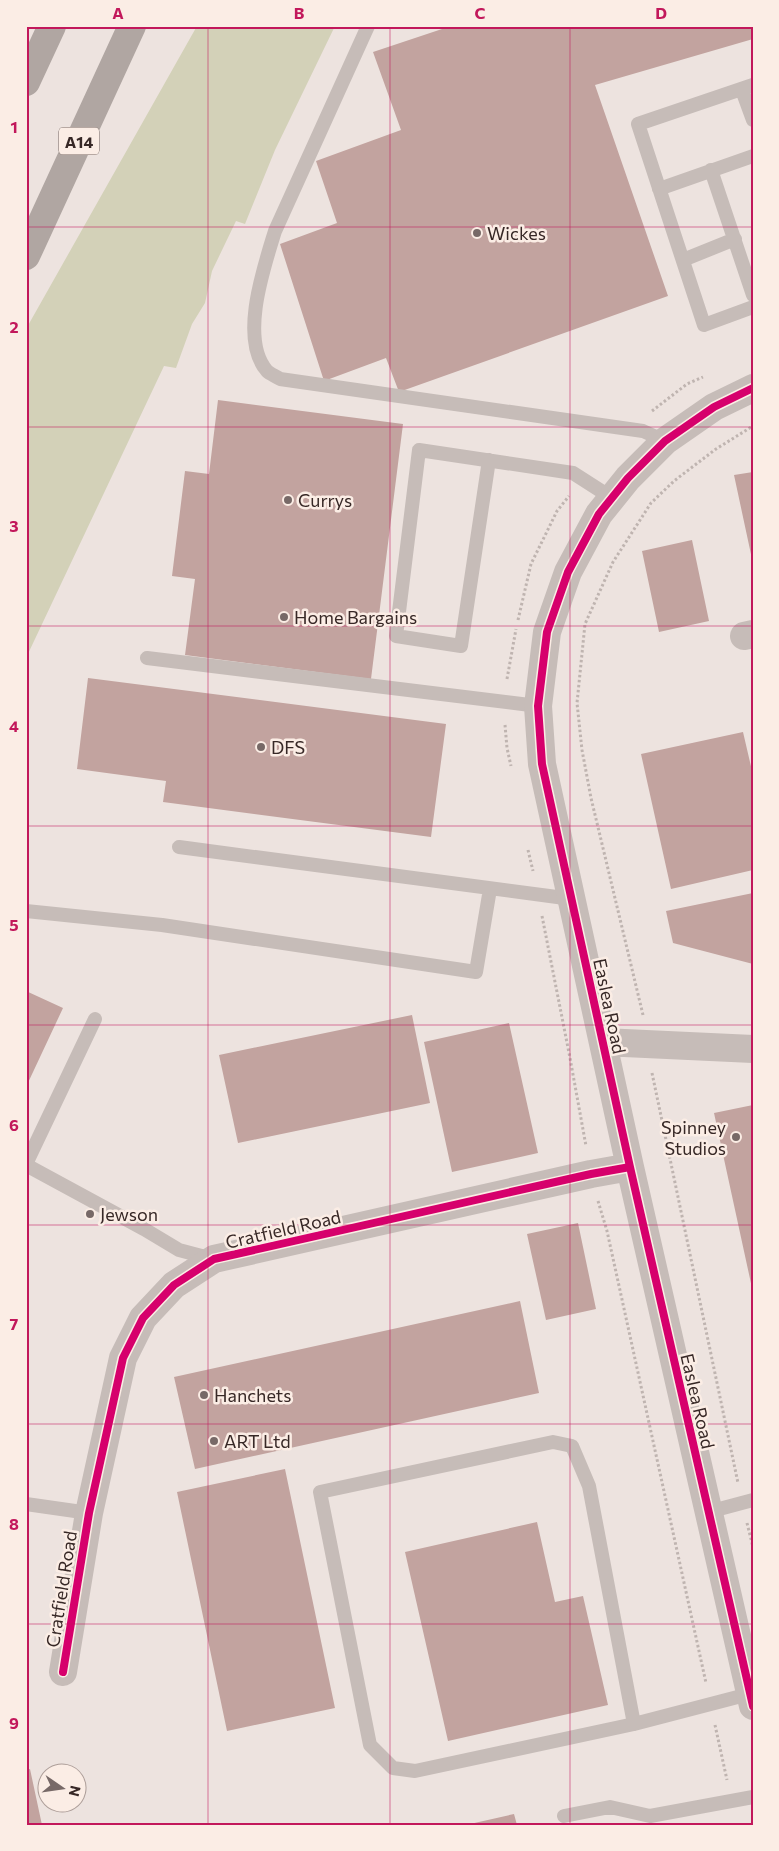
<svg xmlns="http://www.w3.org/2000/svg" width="779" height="1851" viewBox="0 0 779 1851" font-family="Commissioner,sans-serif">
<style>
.green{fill:#d3d1b8}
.building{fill:#c2a39f}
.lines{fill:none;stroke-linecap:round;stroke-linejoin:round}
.path{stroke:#bfb4b0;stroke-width:3;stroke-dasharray:2.5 2.5;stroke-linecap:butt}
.service{stroke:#c6bcb8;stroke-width:14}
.minor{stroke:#c6bcb8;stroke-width:28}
.trunk{stroke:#b0a6a2;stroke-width:28}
.cycleway-casing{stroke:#fbede5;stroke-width:11}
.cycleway{stroke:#d6006c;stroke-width:8}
.grid{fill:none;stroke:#c2185b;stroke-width:1;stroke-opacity:0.55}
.poi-dot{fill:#776967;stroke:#fbede5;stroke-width:2}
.labels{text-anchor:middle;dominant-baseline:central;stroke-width:5;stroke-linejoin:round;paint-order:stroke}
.shield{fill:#fbede5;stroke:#72635f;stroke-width:1}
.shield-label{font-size:16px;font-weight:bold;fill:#372826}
.poi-label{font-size:18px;fill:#372826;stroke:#fbede5;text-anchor:start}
.street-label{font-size:18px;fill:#372826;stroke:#fbede5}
.neatline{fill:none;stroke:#c2185b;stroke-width:2}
.grid-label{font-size:16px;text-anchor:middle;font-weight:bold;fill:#c2185b}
</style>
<rect width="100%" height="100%" fill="#ede3df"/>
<path class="green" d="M197,26H335L275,150L245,224L236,221L212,271L205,303L192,324L176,368L164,366L26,658V329Z"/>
<path class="building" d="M451,26H753V39L595,85L668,296L399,392L386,358L324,381L280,244L337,223L316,161L401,130L373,52Z
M218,400L403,424L371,679L185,655L195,579L172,576L185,471L209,474Z
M753,472V559H752L734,475Z
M692,540L709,621L659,632L642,551Z
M88,678L446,724L431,837L163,802L166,781L77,769Z
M743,732L753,775V870L671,889L641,754Z
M753,893V964L673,943L666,911Z
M26,991L63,1008L26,1087Z
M412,1015L430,1103L238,1143L219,1055Z
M509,1023L538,1153L452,1172L424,1042Z
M753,1105V1288H752L714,1113Z
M578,1223L596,1309L546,1320L527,1234Z
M520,1301L539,1393L195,1469L174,1377Z
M285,1469L335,1708L227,1731L177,1492Z
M537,1522L555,1602L583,1596L608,1705L448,1741L405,1552Z
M30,1769L42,1825H26V1770Z
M514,1814L517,1825H470V1824Z"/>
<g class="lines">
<path class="path" d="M652,411L687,384L703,377
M518,620L531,564L557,511L569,496
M507,679L516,629
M505,725L507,748L511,766
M528,850L533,871
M542,916L570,1058L586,1146
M643,1015L591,798L582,750L577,703L585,624L613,562L651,503L674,481L716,449L753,426
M652,1073L738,1483
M598,1201L607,1231L706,1683
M747,1523L753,1547
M715,1725L727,1780"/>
<path class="service" d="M368,26L275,231C264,267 239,339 267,371C270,374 276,376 280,379L643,431L665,441
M753,85L638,124L704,325L753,307
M742,90L753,120
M711,170L753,295
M659,189L753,156
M683,260L735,239
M489,460L461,646L396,636L419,450L573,473L612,498
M147,658L538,706
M179,847L572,899
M26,911L162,925L476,972L490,889
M26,1164L95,1019
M26,1165L144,1229L179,1250L213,1259
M26,1504L89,1513
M708,1512L753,1500
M634,1724L589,1486L572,1446L553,1442L320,1492L370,1745L393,1768L415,1771L634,1724L753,1693
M564,1816L610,1807L650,1816L753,1797"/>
<path class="minor" d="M753,388L714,407L665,441L628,478L599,514L568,572L547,632L538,706L542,764L630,1167L753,1706
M744,636L753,634
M603,1042L753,1049
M63,1672L89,1513L123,1358L143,1318L174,1285L214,1259L591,1174L630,1167"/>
<path class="trunk" d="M26,82L52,26
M26,256L132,26"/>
<defs>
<path id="cycleway" d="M753,388L714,407L665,441L628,478L599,514L568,572L547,632L538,706L542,764L630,1167L753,1706
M63,1672L89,1513L123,1358L143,1318L174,1285L214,1259L591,1174L630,1167"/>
</defs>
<use href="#cycleway" class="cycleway-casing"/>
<use href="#cycleway" class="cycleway"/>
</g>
<path class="grid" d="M208,26V1825M390,26V1825M570,26V1825M26,227H753M26,427H753M26,626H753M26,826H753M26,1025H753M26,1225H753M26,1424H753M26,1624H753"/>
<g class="poi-dot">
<circle cx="477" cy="233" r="5"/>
<circle cx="288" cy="500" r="5"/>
<circle cx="284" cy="617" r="5"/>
<circle cx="261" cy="747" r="5"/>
<circle cx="736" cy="1137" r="5"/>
<circle cx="90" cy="1214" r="5"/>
<circle cx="204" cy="1395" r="5"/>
<circle cx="214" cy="1441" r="5"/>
</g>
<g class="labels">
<rect class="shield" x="59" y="127.5" width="40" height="27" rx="4"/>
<g class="shield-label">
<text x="79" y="141">A14</text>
</g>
<g class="poi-label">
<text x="487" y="233">Wickes</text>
<text x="298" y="500">Currys</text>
<text x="294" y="617">Home Bargains</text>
<text x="271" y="747">DFS</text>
<text x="726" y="1127" text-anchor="end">Spinney<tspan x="726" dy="21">Studios</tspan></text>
<text x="100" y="1214">Jewson</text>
<text x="214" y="1395">Hanchets</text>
<text x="224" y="1441">ART Ltd</text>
</g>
<g class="street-label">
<text transform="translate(610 1006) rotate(78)">Easlea Road</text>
<text transform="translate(283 1229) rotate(-13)">Cratfield Road</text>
<text transform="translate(698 1401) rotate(77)">Easlea Road</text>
<text transform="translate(61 1589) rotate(-81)">Cratfield Road</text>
</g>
</g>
<rect width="779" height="1851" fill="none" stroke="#fbede5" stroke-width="55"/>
<g transform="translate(62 1788) rotate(103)"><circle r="24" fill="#fbede5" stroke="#ad9e99"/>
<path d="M0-4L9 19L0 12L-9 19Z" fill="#776967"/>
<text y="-8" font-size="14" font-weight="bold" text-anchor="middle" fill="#372826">N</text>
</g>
<rect x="28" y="28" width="724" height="1796" class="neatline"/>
<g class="grid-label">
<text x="118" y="19">A</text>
<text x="299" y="19">B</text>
<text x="480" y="19">C</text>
<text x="661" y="19">D</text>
<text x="14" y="133">1</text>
<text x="14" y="333">2</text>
<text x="14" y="532">3</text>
<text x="14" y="732">4</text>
<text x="14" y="931">5</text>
<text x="14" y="1131">6</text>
<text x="14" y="1330">7</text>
<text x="14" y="1530">8</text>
<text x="14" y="1729">9</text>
</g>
</svg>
